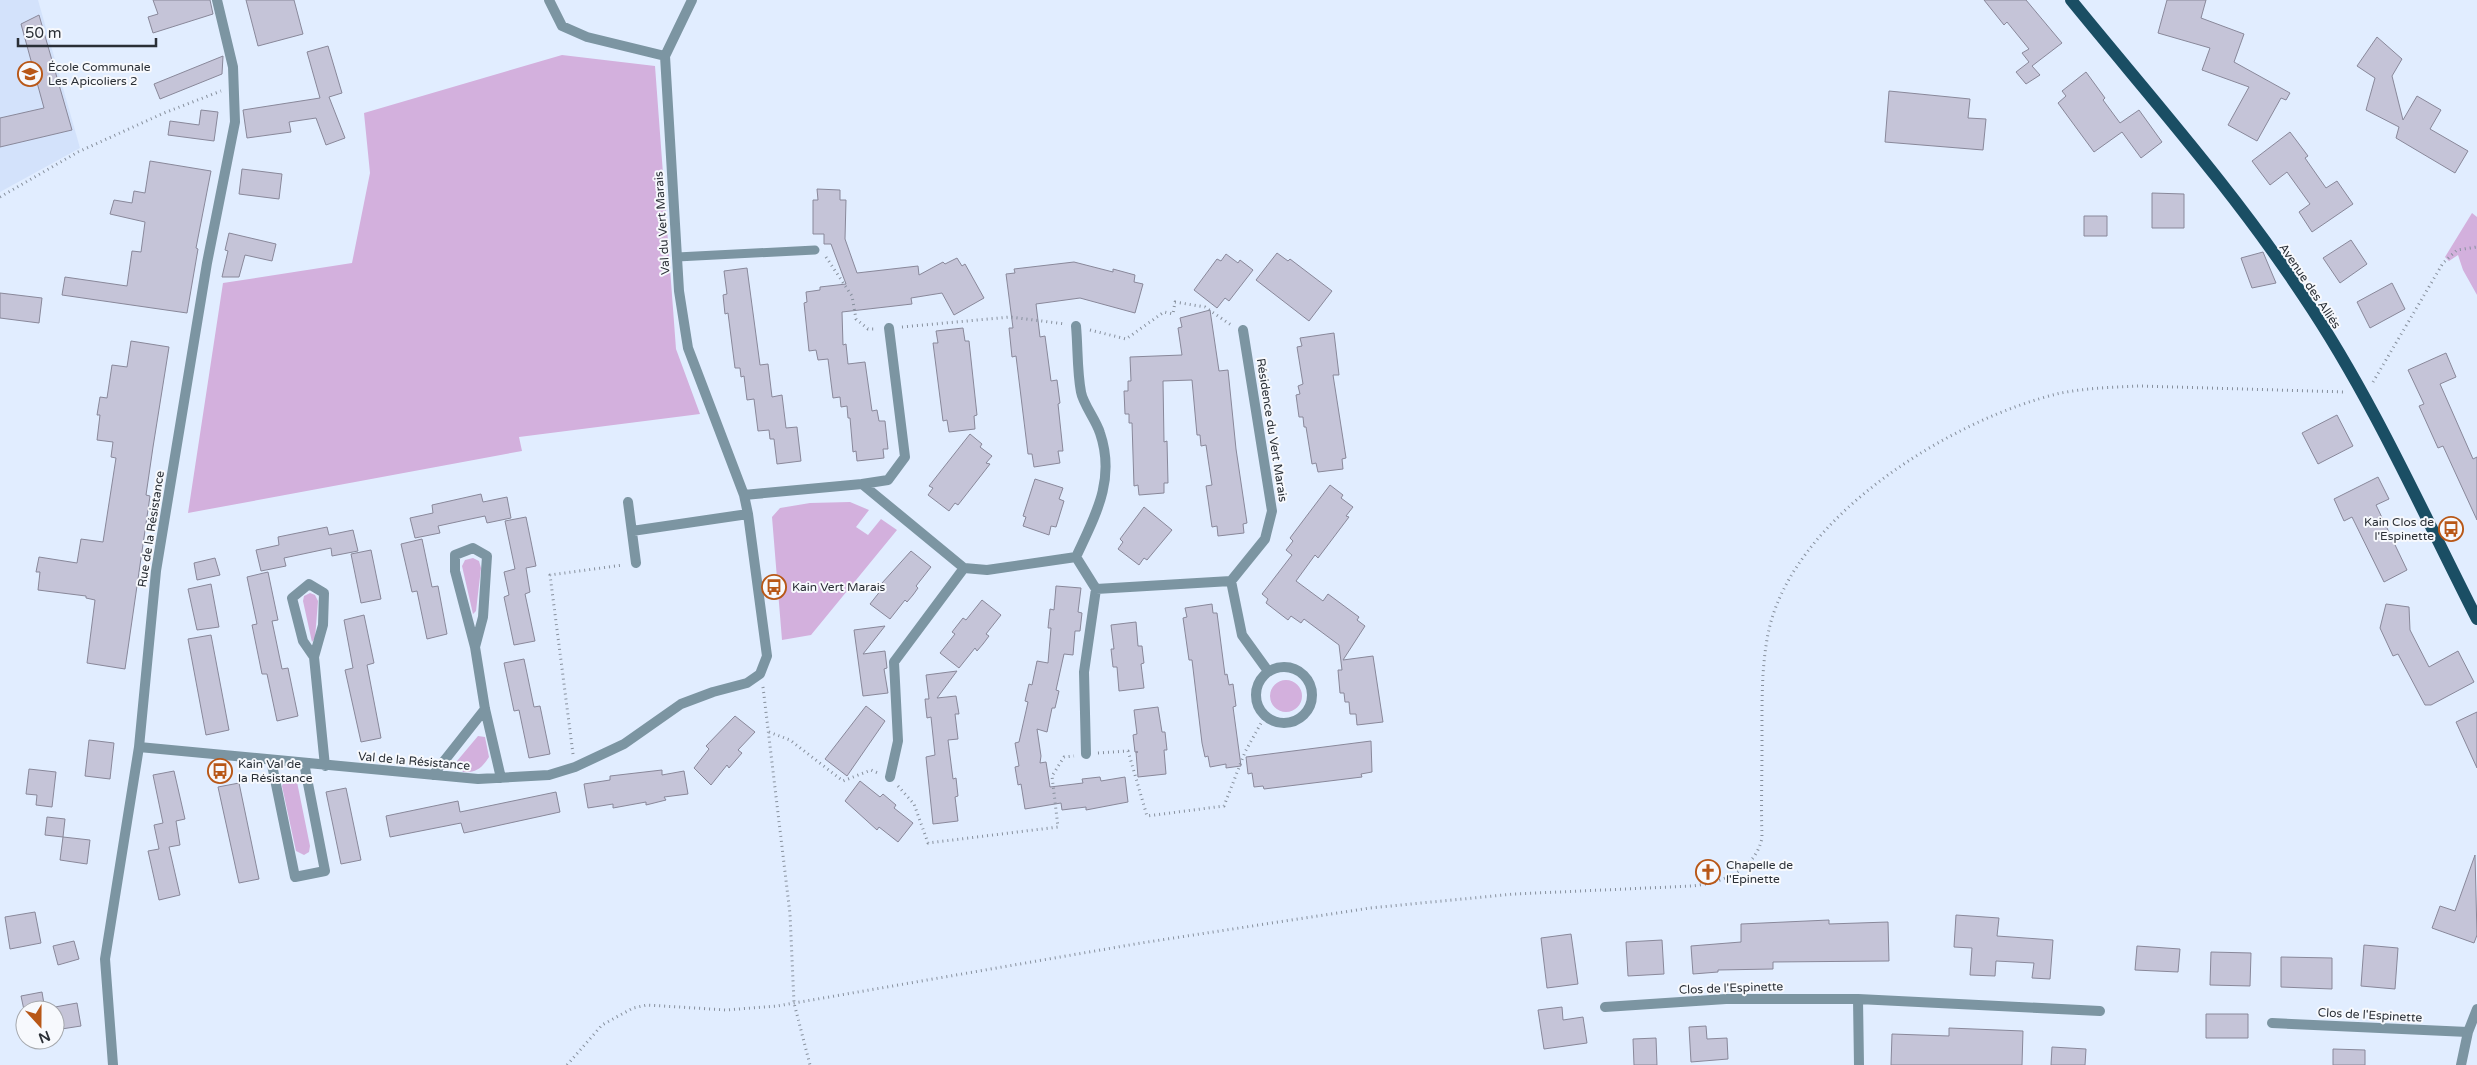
<svg xmlns="http://www.w3.org/2000/svg" width="2477" height="1065" viewBox="0 0 2477 1065" font-family="'Varela Round',sans-serif">
<style>
.built{fill:#d3e2fb}
.green{fill:#d3b0dd}
.building{fill:#c5c4d8;stroke:#89889a}
.lines{fill:none;stroke-linecap:round;stroke-linejoin:round}
.path{stroke:#87909d;stroke-width:3;stroke-dasharray:1 4;stroke-linecap:butt}
.service{stroke:#7c95a2;stroke-width:9}
.minor{stroke:#7c95a2;stroke-width:10}
.primary{stroke:#1a4e64;stroke-width:12}
.labels{text-anchor:middle;dominant-baseline:central;stroke-width:4;stroke-linejoin:round;paint-order:stroke}
.poi-label{font-size:12px;fill:#2a2f36;stroke:#f7f9fd;text-anchor:start}
.street-label{font-size:12px;fill:#2a2f36;stroke:#f7f9fd}
</style>
<rect width="100%" height="100%" fill="#e1edff"/>
<path class="built" d="M0,0H38L80,148L0,192Z"/>
<path class="green" d="M562,55L655,66L676,349L700,414L519,437L522,451L188,513L223,283L352,263L370,173L364,113Z
M2472,213L2477,217V295L2463,270L2458,255L2449,261L2445,257Z
M850,502L869,510L856,527L868,535L881,519L897,530L811,635L782,640L772,517L780,508L810,503Z
M473,558L479,561L481,568L476,611L473,614L462,566L465,560Z
M310,593L315,595L318,601L315,638L312,642L303,601L304,596Z
M1270 696a16 16 0 1 1 32 0a16 16 0 1 1-32 0Z
M478,736L485,737L489,757C482,768 476,773 463,772L457,761Z
M289,778L297,782L310,846L309,852L304,855L296,851L282,786L284,781Z"/>
<path class="building" d="M153,0H210L213,14L153,33L148,17L158,14Z
M246,0H294L303,34L258,46Z
M1984,0H2026L2062,43L2032,66L2040,75L2026,84L2016,72L2029,62L2022,53L2029,49L2007,22L2004,25Z
M2167,0H2206L2201,18L2244,34L2234,62L2290,93L2286,100L2281,98L2257,141L2228,125L2249,87L2202,70L2210,48L2158,33Z
M39,15L72,130L0,147V118L44,108L21,24Z
M2377,37L2402,59L2392,76L2403,120L2417,96L2441,110L2430,129L2468,151L2455,173L2396,138L2399,127L2366,110L2375,78L2357,66Z
M328,46L342,93L329,97L345,138L326,145L316,118L289,122L291,132L247,138L243,110L320,98L307,52Z
M223,56L222,74L160,99L154,84Z
M2086,72L2105,98L2103,100L2120,123L2139,110L2162,142L2141,158L2122,132L2094,152L2058,103L2066,96L2062,91Z
M1889,91L1970,99L1968,118L1986,119L1983,150L1885,142Z
M201,110L218,112L214,141L168,135L170,121L199,125Z
M2290,132L2308,156L2305,158L2326,188L2337,181L2353,204L2312,232L2299,212L2310,204L2287,172L2270,185L2252,161Z
M150,161L211,171L196,248L198,249L187,313L62,295L65,277L127,286L132,251L141,252L145,222L110,214L114,200L132,203L134,191L145,193Z
M242,169L282,174L279,199L239,194Z
M817,189L840,190V200H846L845,239L857,273L918,266L919,275L943,262L945,264L957,258L962,266L965,264L984,298L954,315L942,293L911,298L912,304L842,312L843,345L846,344L848,364L865,362L872,411L877,410L879,421H885L888,449H883L884,458L857,461L856,451L853,452L850,418H848L847,406L841,407L840,397L833,398L828,359L818,360L816,350L809,351L804,303L807,302L806,292L820,290V287L846,284L831,244H824V234H813V200H818Z
M2152,193L2184,194V228H2152Z
M2084,216H2107V236H2084Z
M229,233L276,244L272,261L245,255L239,277H222L228,251L225,250Z
M2351,240L2367,264L2340,283L2323,258Z
M2263,252L2276,283L2252,288L2241,258Z
M1277,253L1288,261L1290,259L1332,291L1309,321L1256,280Z
M1226,254L1238,263L1240,260L1253,270L1229,301L1225,298L1217,308L1194,290L1217,259L1221,261Z
M1074,262L1113,272V269L1135,275L1134,282L1143,284L1135,313L1080,298L1036,304L1040,337L1045,336L1051,381L1057,380L1060,403L1058,404L1063,451H1058L1060,463L1034,467L1032,454H1028L1016,356L1012,357L1009,328H1013L1006,274L1015,273L1014,269Z
M747,268L760,365L768,364L772,397L782,395L786,428L797,427L801,461L777,464L774,439H770L769,430L758,431L754,399L747,400L744,376L741,377L740,368H735L728,313L725,314L723,295L727,294L724,271Z
M2392,283L2405,309L2370,328L2357,302Z
M0,293L42,298L39,323L0,318Z
M1210,310L1219,371L1228,370L1236,449L1247,523L1243,524L1244,533L1218,536L1217,526L1212,527L1206,486L1212,485L1208,459L1206,445L1201,446L1200,435H1197L1192,380L1163,381L1164,442L1167,441L1168,483H1164V493L1139,495L1138,485L1134,486L1132,423H1129V414H1125L1124,391H1128V381H1131L1130,357L1182,355L1178,328L1182,327L1180,318Z
M963,328L965,341H969L977,415L974,416L975,429L949,432L947,420L943,421L933,343H938L936,331Z
M1334,333L1339,375H1333L1346,458L1342,459L1343,469L1318,472L1316,463L1312,464L1306,427H1304L1303,417H1299L1296,395L1300,394L1298,386L1303,384L1297,347L1302,346L1300,338Z
M131,341L169,347L153,447L146,495L150,496L125,669L87,663L95,600L86,598V596L38,590L40,572H36L39,557L77,563L81,539L103,542L116,458L111,457L113,442L97,440L100,415H97L100,397L107,398L112,365L127,367Z
M2446,353L2456,377L2440,384L2473,459L2477,457V520L2443,446L2438,448L2419,406L2424,404L2408,370Z
M2337,415L2353,446L2318,464L2302,433Z
M970,434L982,444L980,447L992,456L986,463L990,464L958,505L955,503L949,511L928,495L933,488L929,486Z
M2378,477L2389,499L2376,505L2407,570L2384,582L2352,517L2344,521L2334,499Z
M1035,479L1063,488L1059,499L1064,501L1056,527L1051,526L1049,535L1023,526L1026,517L1023,516Z
M1330,485L1343,495L1341,498L1353,507L1346,516L1349,517L1318,558L1315,555L1296,581L1323,601L1328,594L1359,617L1357,620L1365,626L1343,660L1373,656L1383,722L1357,725L1356,714H1350L1349,702H1345L1344,693H1340L1338,670H1342L1339,645L1304,619L1301,623L1291,616L1288,620L1266,603L1268,599L1262,594L1292,555L1286,550L1293,541L1290,538Z
M481,494L483,502L507,497L511,518L487,523L485,516L461,521L438,526L440,533L415,538L410,518L433,513L432,505Z
M1144,507L1172,530L1147,560L1144,558L1139,565L1118,549L1123,542L1120,539Z
M526,517L536,566L526,568L530,592L525,594L535,641L514,645L504,597L509,595L504,572L515,569L505,521Z
M327,527L329,535L353,530L358,551L332,556L331,548L284,558L286,566L261,571L256,550L279,545L278,537Z
M422,539L432,587L438,586L447,634L427,639L417,591L412,592L401,544Z
M371,550L381,599L361,603L351,554Z
M911,551L931,567L916,586L918,588L913,595L907,602L905,600L890,619L870,604L885,585L882,583Z
M215,558L220,575L197,580L194,563Z
M268,572L278,620L272,621L282,669L288,668L298,716L277,721L267,674H262L252,625L257,624L247,577Z
M211,584L219,627L197,630L188,589Z
M1056,586L1081,588L1078,612L1082,613L1080,631H1075L1073,655L1064,654L1056,690L1059,691L1055,708H1052L1047,732L1037,729L1041,756L1040,763L1046,762L1050,787L1083,783L1082,779L1100,777L1101,781L1125,777L1128,802L1086,810V807L1062,810L1061,803L1025,809L1021,784L1018,785L1015,767L1019,766L1015,743L1019,742L1028,702L1025,701L1029,684L1032,685L1037,661L1048,663L1051,628H1048L1050,609L1054,610Z
M982,600L1001,615L986,634L989,636L983,644L977,651L975,648L959,668L940,653L955,634L952,632L963,618L966,620Z
M1212,604L1213,613H1217L1225,675L1227,674L1229,685L1233,684L1236,706L1233,707L1241,766L1226,768V764L1210,767L1208,756L1205,757L1202,743L1192,660H1189L1183,618L1187,617L1185,608Z
M2386,604L2409,607L2410,630L2429,667L2458,651L2474,682L2431,705H2425L2398,654L2393,656L2380,628Z
M364,615L374,663L367,665L381,738L361,742L345,670L353,668L344,620Z
M1136,622L1138,646H1142L1143,655L1144,663L1141,664L1144,688L1119,691L1117,667H1113L1111,649H1114L1111,625Z
M885,626L863,654L885,651L887,668L884,669L888,693L863,696L854,630Z
M211,635L229,730L206,735L188,639Z
M524,659L534,707L540,706L550,754L529,758L519,710L514,711L504,663Z
M957,671L937,698L956,696L959,714H955L958,739L948,740L953,779L956,778L958,796L955,797L958,821L933,824L926,757L935,755L931,717L927,718L926,709L925,699H929L926,675Z
M866,706L885,721L847,776L825,759Z
M1158,707L1162,732H1165L1167,750H1164L1166,774L1138,777L1136,752H1138H1135L1133,735L1137,734L1134,710Z
M2477,712V768L2456,722Z
M735,716L755,732L738,750L742,753L729,768L727,765L711,785L694,768L709,749L706,746Z
M89,740L114,743L110,779L85,776Z
M1371,741L1372,772L1361,774L1362,777L1264,789L1263,786L1254,787L1252,773L1248,774L1246,757Z
M29,769L56,772L52,807L36,805L37,795L26,794Z
M662,770V775L684,771L688,794L664,797L666,800L646,805V802L613,808V804L588,808L584,784L610,780V776Z
M174,771L185,819L176,821L180,845L169,847L180,895L159,900L148,851L159,849L154,825L163,823L153,775Z
M860,781L880,797L883,794L896,805L894,808L913,823L898,842L879,827L877,830L845,801Z
M239,783L259,879L239,883L218,787Z
M346,788L361,860L341,864L326,792Z
M556,792L560,812L464,833L461,823L390,837L386,816L458,801L460,812Z
M47,817L65,819L63,837L45,835Z
M63,837L90,840L87,864L60,860Z
M2475,855L2477,935L2474,943L2432,928L2440,906L2455,911Z
M35,912L41,943L10,949L5,917Z
M1956,915L1999,918L1997,936L2053,940L2050,979L2032,978L2034,963L1996,961L1995,976L1970,975L1972,948L1954,947Z
M1829,920V924L1888,922L1889,961L1773,962V969L1718,970V972L1693,974L1691,946L1741,942V924Z
M1571,934L1578,984L1547,988L1541,938Z
M1662,940L1664,974L1628,976L1626,942Z
M74,941L79,959L58,965L53,946Z
M2364,945L2398,948L2395,989L2361,986Z
M2137,946L2180,949L2178,972L2135,970Z
M2211,952L2251,953L2250,986L2210,985Z
M2281,957L2332,958V989L2281,987Z
M42,992L45,1010H24L21,996Z
M77,1003L81,1026L55,1030V1007Z
M1562,1007L1563,1020L1583,1017L1587,1043L1544,1049L1538,1010Z
M2206,1014H2248V1038H2206Z
M1706,1026L1707,1039L1727,1038L1728,1059L1691,1062L1689,1027Z
M1949,1028L2023,1031L2022,1065H1891L1892,1034L1949,1036Z
M1656,1038L1657,1065H1634L1633,1039Z
M2052,1047L2086,1049L2085,1065H2051Z
M2333,1049L2365,1050V1065H2333Z"/>
<g class="lines">
<path class="path" d="M0,197L78,152L164,113L221,91
M826,257L852,296L856,319L868,329H876
M902,327L1010,317L1065,324
M1090,330L1126,339L1164,312L1173,314L1175,302L1205,307L1231,325
M2373,382L2443,263L2457,250L2477,247
M763,687L790,914L794,1003L810,1065
M769,732L790,740L843,781L871,770L878,773
M1098,753L1128,751L1147,816L1224,806L1245,752L1265,716
M573,754L550,575L623,565
M898,786L914,804L928,843L1058,827L1052,776L1064,757L1074,756
M567,1065L602,1025L633,1008L647,1005L726,1010L777,1006L1141,943L1370,908L1514,894L1692,886C1721,883 1755,871 1762,838C1761,807 1762,775 1762,744C1762,707 1761,670 1768,634C1791,517 1953,418 2061,393C2087,388 2114,387 2140,386L2346,392"/>
<path class="service" d="M677,257L815,250"/>
<path class="minor" d="M549,0L562,26L587,37L665,56
M862,484L888,480L905,457L889,328
M744,495L862,484L964,568L987,570L1076,557L1096,589L1231,581L1265,539L1272,511L1243,330
M628,502L636,563
M632,531L748,514
M1076,557C1095,516 1116,480 1100,433C1096,420 1083,404 1081,392C1077,371 1078,348 1076,326
M1231,581L1242,635L1268,671
M475,647L455,571V555L473,548L487,556L483,617L475,647L485,709L501,778
M314,657L303,641L292,598L309,584L324,593L323,625L314,657L325,766
M1256 695a28 28 0 1 1 56 0a28 28 0 1 1-56 0Z
M139,747L478,779L549,775L575,767L624,744L681,704L713,692L747,683L760,674L767,656L748,514L744,495L688,348L679,291L665,56L692,0
M1086,754L1084,672L1096,589
M271,760L295,877L325,871L304,763
M433,775L485,709
M890,777L898,741L894,662L964,568
M1605,1007L1726,999H1858
M2272,1023L2468,1032
M113,1065L105,959L139,747L156,571L207,263L235,122L233,67L217,0
M1859,1065L1858,999L2100,1011
M2461,1065L2468,1032L2477,1009"/>
<path class="primary" d="M2071,0C2150,97 2235,192 2304,297C2372,398 2422,511 2477,619"/>
</g>
<defs>
<symbol id="school-ring" viewBox="-11 -11 22 22"><circle r="9.5" fill="#f7f9fd" stroke="#b85717" stroke-width="1.5"/><path d="M0-5L7-2L0 1L-7-2ZM-4 1L0 2.5L4 1V4Q0 6-4 4Z" fill="#b85717"/></symbol>
<symbol id="bus-ring" viewBox="-11 -11 22 22"><circle r="9.5" fill="#f7f9fd" stroke="#b85717" stroke-width="1.5"/><path d="M-5-6H5V4H4V6H2V4H-2V6H-4V4H-5ZM-3.5-4V0h7V-4ZM-3.5 1.2v1.5H-2V1.2ZM2 1.2v1.5H3.5V1.2Z" fill="#b85717"/></symbol>
<symbol id="church-ring" viewBox="-11 -11 22 22"><circle r="9.5" fill="#f7f9fd" stroke="#b85717" stroke-width="1.5"/><path d="M-1.2-6h2.4v3.5h3.3v2.4h-3.3V6h-2.4V-.1h-3.3v-2.4h3.3Z" fill="#b85717"/></symbol>
</defs>
<g fill-rule="evenodd">
<use href="#school-ring" x="16" y="60" width="28" height="28"/>
<use href="#bus-ring" x="2437" y="515" width="28" height="28"/>
<use href="#bus-ring" x="760" y="573" width="28" height="28"/>
<use href="#bus-ring" x="206" y="757" width="28" height="28"/>
<use href="#church-ring" x="1694" y="858" width="28" height="28"/>
</g>
<g class="labels">
<g class="poi-label">
<text x="48" y="67">École Communale<tspan x="48" dy="14">Les Apicoliers 2</tspan></text>
<text x="2434" y="522" text-anchor="end">Kain Clos de<tspan x="2434" dy="14">l'Espinette</tspan></text>
<text x="792" y="587">Kain Vert Marais</text>
<text x="238" y="764">Kain Val de<tspan x="238" dy="14">la Résistance</tspan></text>
<text x="1726" y="865">Chapelle de<tspan x="1726" dy="14">l'Epinette</tspan></text>
</g>
<g class="street-label">
<text transform="translate(662 223) rotate(-94)">Val du Vert Marais</text>
<text transform="translate(2310 286) rotate(56)">Avenue des Alliés</text>
<text transform="translate(1272 430) rotate(81)">Résidence du Vert Marais</text>
<text transform="translate(151 529) rotate(-81)">Rue de la Résistance</text>
<text transform="translate(414 761) rotate(5)">Val de la Résistance</text>
<text transform="translate(1731 988) rotate(-2)">Clos de l'Espinette</text>
<text transform="translate(2370 1015) rotate(3)">Clos de l'Espinette</text>
</g>
</g>
<g transform="translate(40 1025) rotate(159)"><circle r="24" fill="#f7f9fd" stroke="#a5a8ad"/>
<path d="M0-4L9 19L0 12L-9 19Z" fill="#b85717"/>
<text y="-8" font-size="14" font-weight="bold" text-anchor="middle" fill="#2a2f36">N</text>
</g>
<path d="M18 38v8h138v-8" fill="none" stroke="#2a2f36" stroke-width="2.5"/>
<text x="25" y="38" font-size="15" fill="#2a2f36" stroke="#f7f9fd" stroke-width="4" paint-order="stroke">50 m</text>
</svg>
